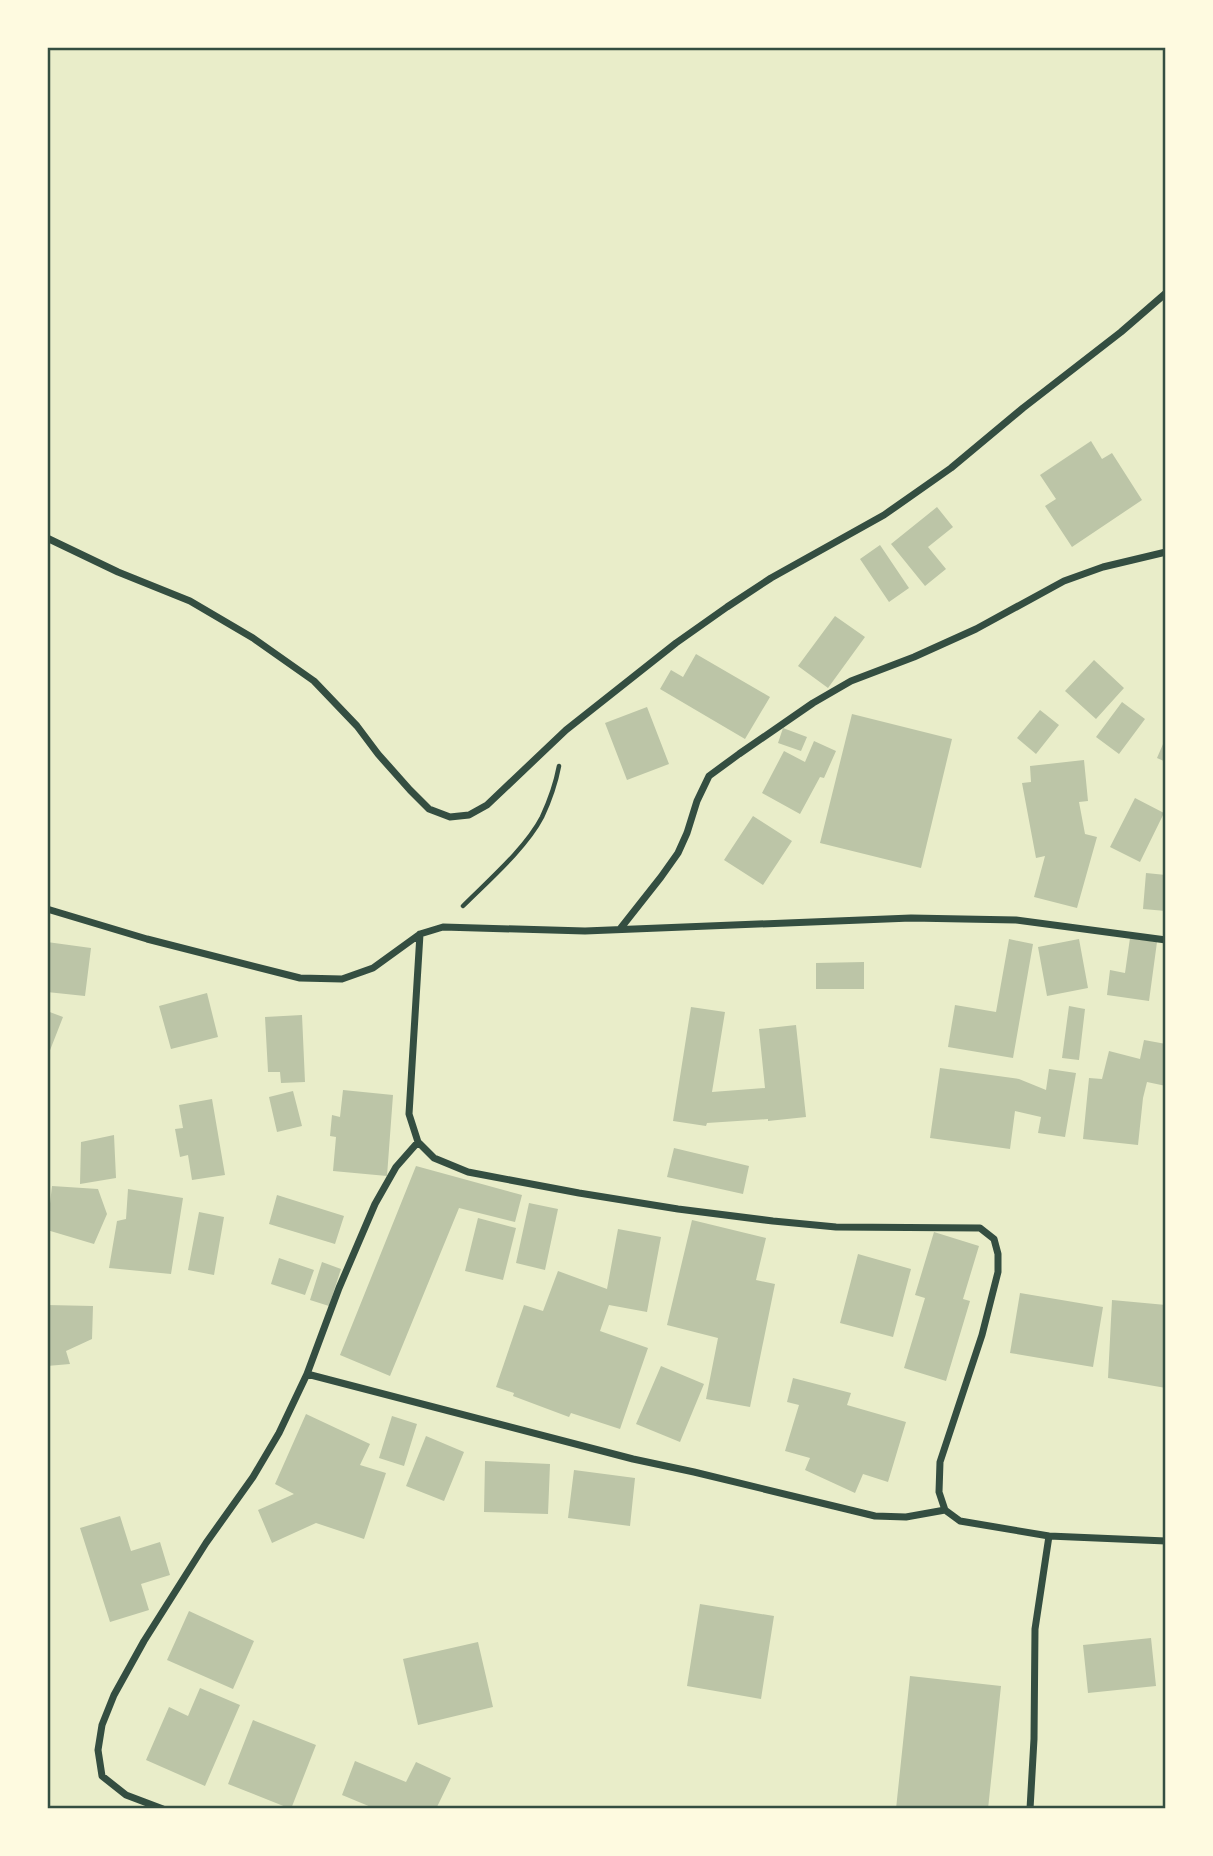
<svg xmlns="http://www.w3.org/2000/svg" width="1213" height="1856" viewBox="0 0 1213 1856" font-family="'Crimson Pro',serif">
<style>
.building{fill:#bcc5a7}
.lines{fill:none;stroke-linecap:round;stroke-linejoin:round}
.path{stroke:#344e41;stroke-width:4.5}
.minor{stroke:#344e41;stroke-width:7}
.neatline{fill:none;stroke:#344e41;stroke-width:2.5}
</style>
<rect width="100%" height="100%" fill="#e9edc9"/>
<path class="building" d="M1091,441L1102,459L1112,453L1142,500L1072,547L1045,506L1056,499L1040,475Z
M937,507L953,527L928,547L946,569L925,586L891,544Z
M880,545L909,588L889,602L860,559Z
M835,616L865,637L828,688L798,666Z
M696,654L770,697L745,739L660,689L671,670L683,677Z
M1094,660L1124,688L1096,719L1065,691Z
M1122,702L1145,719L1119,754L1096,737Z
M647,707L669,764L627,780L605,723Z
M1040,710L1059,725L1036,754L1017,738Z
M852,714L952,739L921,868L820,843Z
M783,728L807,737L801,751L778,743Z
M1166,737V762L1157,758Z
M814,741L836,751L824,778L820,777L800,814L762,793L784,751L805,762Z
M1084,760L1088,801L1079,802L1085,834L1097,837L1077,908L1034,897L1045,856L1036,858L1022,783L1031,782L1030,766Z
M1135,798L1164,813L1140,862L1110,847Z
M753,816L792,841L763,885L724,860Z
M1146,873L1166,875V911L1143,909Z
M1130,938L1157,942L1149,1001L1107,995L1110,970L1125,973Z
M1009,939L1033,944L1013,1058L948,1047L955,1005L996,1012Z
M1079,939L1088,988L1047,996L1038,947Z
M47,942L91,948L85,996L47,992Z
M864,962V989H816V963Z
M207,993L218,1037L171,1049L159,1006Z
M1069,1006L1085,1009L1079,1060L1062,1058Z
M691,1007L725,1012L712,1092L765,1088L759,1029L796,1025L806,1117L768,1121V1119L707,1123L706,1126L673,1121Z
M47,1011L63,1017L47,1058Z
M302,1015L305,1082L281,1083L280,1072H268L265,1017Z
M1144,1040L1166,1044V1086L1147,1082L1143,1098L1138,1145L1083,1139L1089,1078L1102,1079L1109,1051L1140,1059Z
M940,1068L1019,1079L1046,1090L1049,1069L1076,1073L1065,1137L1038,1133L1041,1117L1015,1111L1010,1149L930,1138Z
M343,1090L393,1095L387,1176L333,1171L336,1137L330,1136L332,1115L340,1117Z
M293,1091L302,1126L277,1132L269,1097Z
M212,1099L225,1175L192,1180L188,1155L180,1157L175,1129L183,1128L179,1105Z
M114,1135L116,1178L80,1184L81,1142Z
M674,1148L749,1166L743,1194L667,1177Z
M416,1166L522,1195L515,1222L459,1208L390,1376L340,1355Z
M52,1186L98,1189L107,1214L94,1244L47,1230Z
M128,1189L183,1198L171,1274L109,1268L117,1221L126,1219Z
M277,1195L344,1216L335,1244L269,1224Z
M529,1203L558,1209L545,1270L516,1263Z
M199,1212L224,1217L214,1275L188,1270Z
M478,1218L516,1228L503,1280L465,1271Z
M692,1220L766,1238L756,1280L775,1284L750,1407L706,1399L718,1338L667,1325Z
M618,1229L661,1237L647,1312L609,1305L600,1331L648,1348L620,1429L571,1413L569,1417L513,1396L514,1393L496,1387L524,1305L543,1311L558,1271L607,1289Z
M934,1232L979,1246L963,1299L970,1301L946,1381L904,1368L925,1298L915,1295Z
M858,1254L911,1269L893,1337L840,1323Z
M279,1258L314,1270L305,1295L271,1284Z
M322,1262L341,1269L329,1306L310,1300Z
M1020,1293L1103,1307L1093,1367L1010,1353Z
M1112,1300L1166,1305V1388L1108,1378Z
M47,1305L93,1306L92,1339L66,1351L70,1364L47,1366Z
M661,1366L704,1384L680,1442L636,1424Z
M793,1378L851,1393L847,1405L906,1422L888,1482L863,1474L855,1493L805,1470L810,1458L785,1451L799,1405L787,1402Z
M306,1414L370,1444L360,1465L386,1473L364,1539L316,1523L272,1543L258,1510L294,1494L275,1484Z
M392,1416L417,1424L404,1466L379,1458Z
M426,1436L464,1452L444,1501L406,1486Z
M485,1461L550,1464L548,1514L484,1512Z
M574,1470L635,1478L630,1526L568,1518Z
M120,1516L131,1551L160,1542L170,1575L141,1584L149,1610L110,1622L80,1528Z
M700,1604L774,1616L761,1699L687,1686Z
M189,1611L254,1641L233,1689L167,1660Z
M1151,1638L1156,1686L1088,1693L1083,1645Z
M478,1642L493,1707L418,1725L403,1659Z
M910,1676L1001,1686L988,1809H896Z
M200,1688L240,1705L205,1786L146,1760L169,1707L188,1716Z
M253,1720L316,1745L291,1809L228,1784Z
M355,1761L406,1782L416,1762L451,1778L436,1809H371V1807L342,1795Z"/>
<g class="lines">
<path class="path" d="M463,906C488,881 526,848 542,817C549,802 556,782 559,766"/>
<path class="minor" d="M47,538L118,572L190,601L253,638L314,681L357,726L378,754L410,790L429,809L450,817L469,815L487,805L566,730L676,643L727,607L771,578L884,515L951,468L1023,408L1121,332L1166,293
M47,909L147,939L300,978L342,979L373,968L420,934L443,927L585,931L911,918L1016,920L1166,940
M620,929L661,877L678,853L687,833L697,801L709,776L739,754L813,703L851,681L914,657L976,629L1064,581L1103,567L1166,552
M420,934L409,1114L418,1142L434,1158L468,1172L579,1193L678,1209L773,1221L836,1227L980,1228L994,1239L998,1254V1272L982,1335L940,1462L939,1492L945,1510L960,1521L1049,1536L1166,1541
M307,1374L633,1459L694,1472L875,1516L906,1517L945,1510
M163,1809L126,1795L102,1776L98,1750L102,1725L114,1695L144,1641L206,1543L253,1477L279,1433L307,1374L339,1288L375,1204L396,1167L418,1142
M1030,1809L1034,1739L1035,1629L1049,1536"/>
</g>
<rect width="1213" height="1856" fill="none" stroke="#fefae0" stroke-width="98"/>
<rect x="49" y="49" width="1115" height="1758" class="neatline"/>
</svg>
